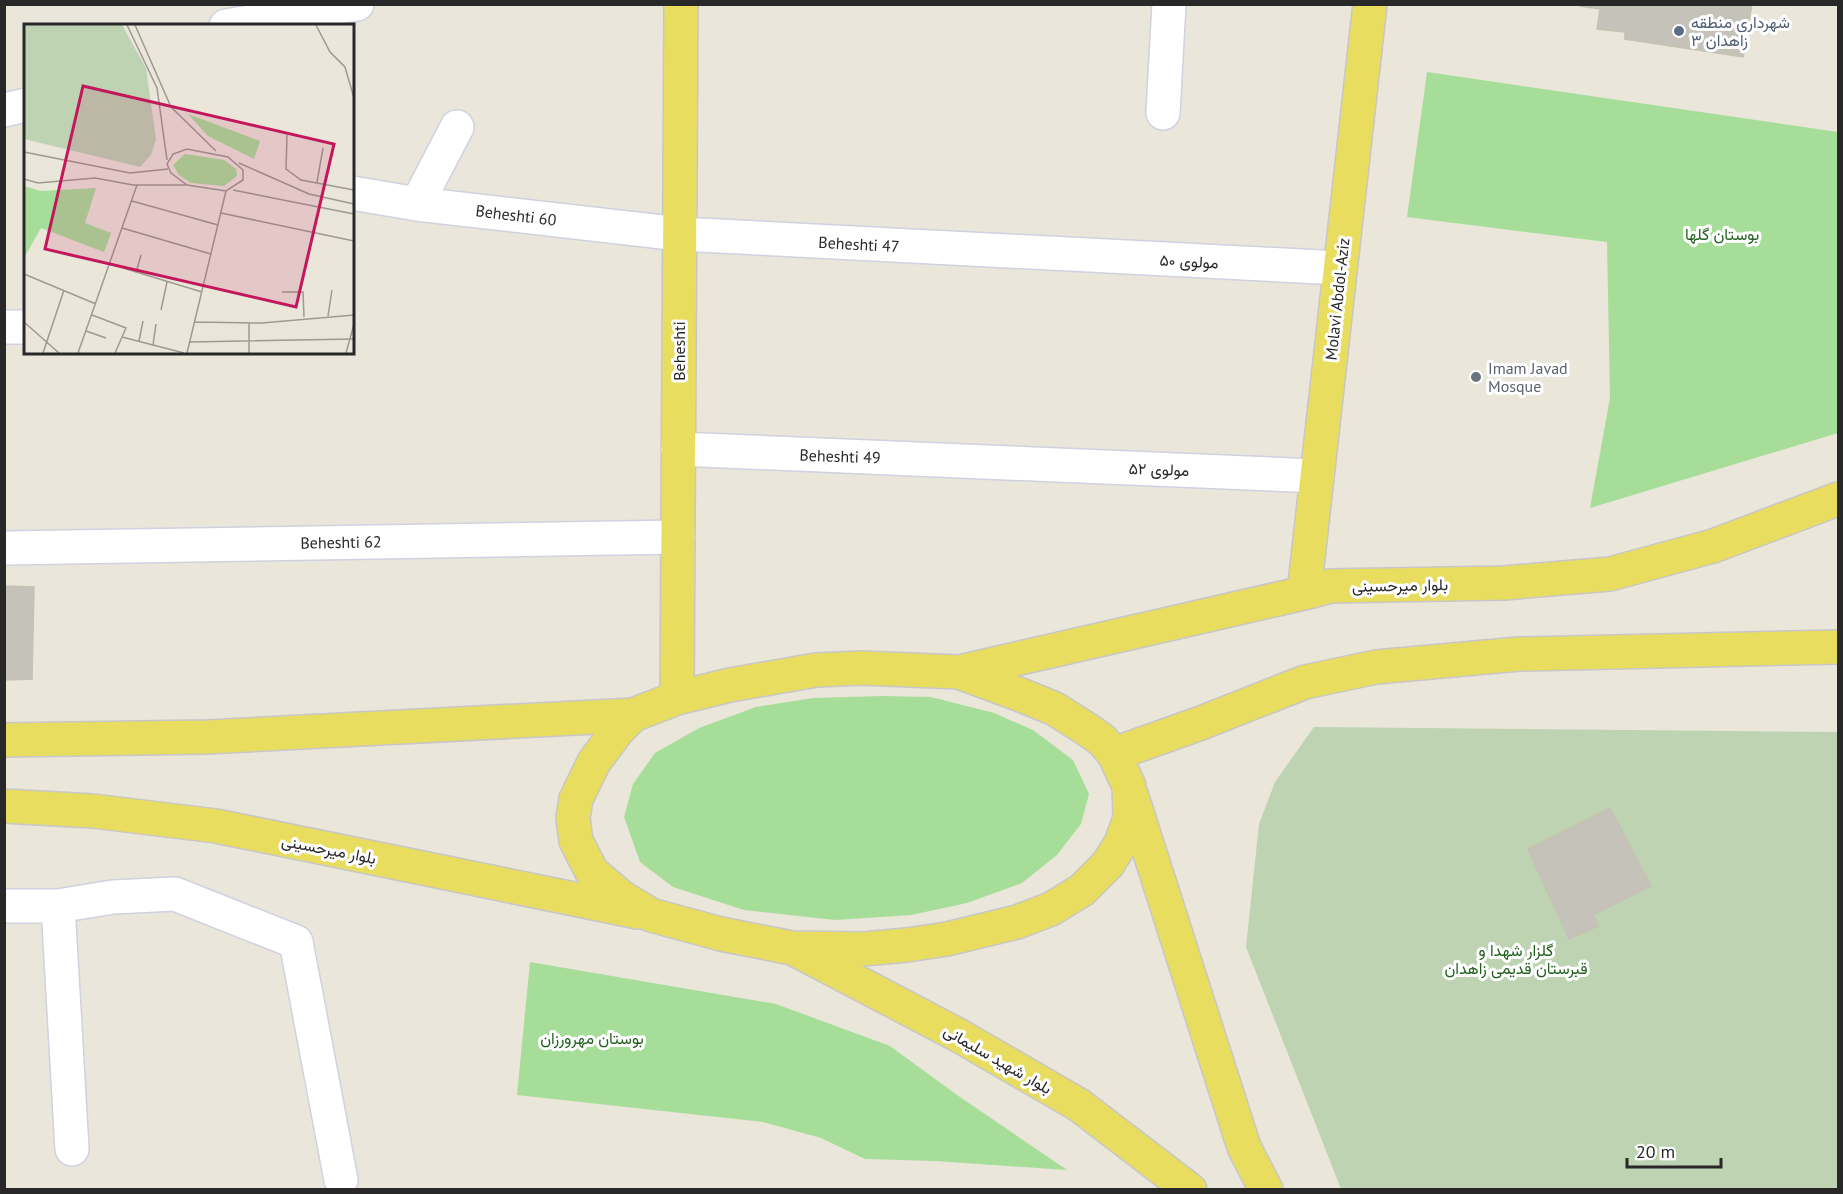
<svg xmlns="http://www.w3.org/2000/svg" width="1843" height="1194" viewBox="0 0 1843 1194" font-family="'PT Sans',Vazirmatn,sans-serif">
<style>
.green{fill:#a6de99}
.cemetery{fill:#bdd3b2}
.building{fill:#c5c2ba;stroke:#c5c2b4;stroke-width:1.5}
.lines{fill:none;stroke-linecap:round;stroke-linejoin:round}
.minor-casing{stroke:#d0d1e1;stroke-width:36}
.major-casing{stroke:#c7c7c7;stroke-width:36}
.minor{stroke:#fff;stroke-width:33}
.major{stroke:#e9dd60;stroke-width:33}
.service-dot{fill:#5c6f8a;stroke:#fff;stroke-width:2}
.worship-dot{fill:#6b7280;stroke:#fff;stroke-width:2}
.labels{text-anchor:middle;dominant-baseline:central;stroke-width:6;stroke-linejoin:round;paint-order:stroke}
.service-label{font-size:16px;fill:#4e5e75;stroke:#fff;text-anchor:start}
.street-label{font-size:16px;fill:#282828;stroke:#fff}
.park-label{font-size:16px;fill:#21611d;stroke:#fff}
.worship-label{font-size:16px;fill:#5b616d;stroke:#fff;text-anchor:start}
.inset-road{fill:none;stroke:#9c9a93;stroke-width:1.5}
.view{fill:#c2185b;fill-opacity:0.15;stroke:#c2185b;stroke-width:3}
.inset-edge{fill:none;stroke:#282828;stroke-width:3}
</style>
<rect width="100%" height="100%" fill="#eae6da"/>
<path class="green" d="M1427,72L1838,132V433L1590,508L1610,398L1607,242L1407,217Z
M882,696L931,697L994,713L1033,730L1073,760L1089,794L1081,824L1057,855L1022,883L967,903L911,915L835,920L744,910L673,887L640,862L624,817L633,784L655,753L699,728L756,707L813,698Z
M530,962L776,1004L890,1046L957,1095L1067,1170L935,1161L865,1159L821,1138L763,1122L517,1095Z"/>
<path class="cemetery" d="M1314,727L1838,732V1189H1341L1246,947L1259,824L1275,782Z"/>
<path class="building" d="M1580,4H1752L1743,57L1625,39V32L1597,29L1600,9L1580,6Z
M4,586L34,587L32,679L4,680Z
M1610,808L1651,886L1593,915L1598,926L1569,939L1528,849Z"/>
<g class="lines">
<defs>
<path id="minor" d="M226,26L357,4
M4,110L26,105
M1163,113L1169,4
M352,193L417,204L680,234L1340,268
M417,204L457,127
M4,327H26
M678,449L1317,476
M4,548L678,537
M4,906H58L113,897L175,894L296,942L341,1180
M58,906L72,1149"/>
<path id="major" d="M1304,593L1370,4
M861,668L959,672L1021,695L1055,709L1088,730L1102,740L1114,754L1129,786L1130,818L1121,843L1108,864L1082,890L1051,909L1017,922L947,939L907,945L863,949L792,948L721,934L651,915L620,896L592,872L576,841L573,818L576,799L594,762L618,730L633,715L677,698L730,685L816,670Z
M959,672L1304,593L1330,586L1504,583L1610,574L1713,546L1838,499
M677,698L681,4
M4,740L207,737L633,715
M1114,754L1201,723L1305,682L1376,667L1519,654L1838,647
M1132,797L1244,1147L1266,1190
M4,806L93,811L216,826L638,912
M796,950L958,1035L1079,1105L1190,1190"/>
</defs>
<use href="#minor" class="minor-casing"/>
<use href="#major" class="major-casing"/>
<use href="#minor" class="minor"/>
<use href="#major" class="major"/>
</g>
<circle class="service-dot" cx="1679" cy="31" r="6"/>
<circle class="worship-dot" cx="1476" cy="377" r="6"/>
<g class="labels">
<g class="service-label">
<text x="1691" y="22">شهرداری منطقه<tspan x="1691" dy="18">۳ زاهدان</tspan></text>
</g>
<g class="street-label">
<text transform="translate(516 215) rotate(7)">Beheshti 60</text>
<text transform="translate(859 244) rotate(3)">Beheshti 47</text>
<text transform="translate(1189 261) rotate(3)">مولوی ۵۰</text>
<text transform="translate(1337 299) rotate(-84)">Molavi Abdol-Aziz</text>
<text transform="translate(679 351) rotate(-90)">Beheshti</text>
<text transform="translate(840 456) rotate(2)">Beheshti 49</text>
<text transform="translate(1159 469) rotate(2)">مولوی ۵۲</text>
<text transform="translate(341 542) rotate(-1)">Beheshti 62</text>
<text transform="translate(1400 585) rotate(-1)">بلوار میرحسینی</text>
<text transform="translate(329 849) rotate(11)">بلوار میرحسینی</text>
<text transform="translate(998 1059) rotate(30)">بلوار شهید سلیمانی</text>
</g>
<g class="park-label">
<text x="1722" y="234">بوستان گلها</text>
<text x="1516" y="950">گلزار شهدا و<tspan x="1516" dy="18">قبرستان قدیمی زاهدان</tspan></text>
<text x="592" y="1038">بوستان مهرورزان</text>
</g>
<g class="worship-label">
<text x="1488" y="368">Imam Javad<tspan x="1488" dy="18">Mosque</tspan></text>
</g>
</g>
<g transform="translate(24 24)">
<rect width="330" height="330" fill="#eae6da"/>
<path d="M164,90L236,117L230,135L184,112ZM161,130L200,136L212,145L213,152L200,162L167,159L155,151L149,141ZM0,162L17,167L72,164L61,199L87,209L80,228L17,204L0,234Z" fill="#a6de99"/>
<path d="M0,1H98L122,44L132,115L127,131L116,143L0,115Z" fill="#bdd3b2"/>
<path class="inset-road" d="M103,1L133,64L143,136M111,1L147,83L192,127M292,1L306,28L321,43L330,74M263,111L262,145L277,156L330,166M163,125L204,133L219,146V156L202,167L163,161L147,149L143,140L149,130ZM0,128L106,149L144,145M215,139L285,170L330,180M0,155L14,159L71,154L109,161H163M293,158L299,124M209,166L330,190M108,177L194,201M197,189L330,217M98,204L187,230M86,240L178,268M112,249L117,231M0,250L72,280M258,268H279L280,293M137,286L143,258M68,291L102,304L91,329M304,292L308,266M0,298L35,329M171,298L238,299L330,291M225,299V329M62,307L82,314M98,313L160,329M115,317L119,297M166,318L330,315M129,321L132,300M19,329L40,266M54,329L113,161M163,329L202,167M322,329L330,300"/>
<path class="view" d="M59,62L310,120L272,283L21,225Z"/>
<rect width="330" height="330" class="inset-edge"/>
</g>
<rect width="1843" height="1194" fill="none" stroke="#282828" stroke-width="12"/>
<path d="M1627 1158v9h94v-9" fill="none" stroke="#282828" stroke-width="3"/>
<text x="1636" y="1158" font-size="18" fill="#282828" stroke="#ffffff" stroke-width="4.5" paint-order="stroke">20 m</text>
</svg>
